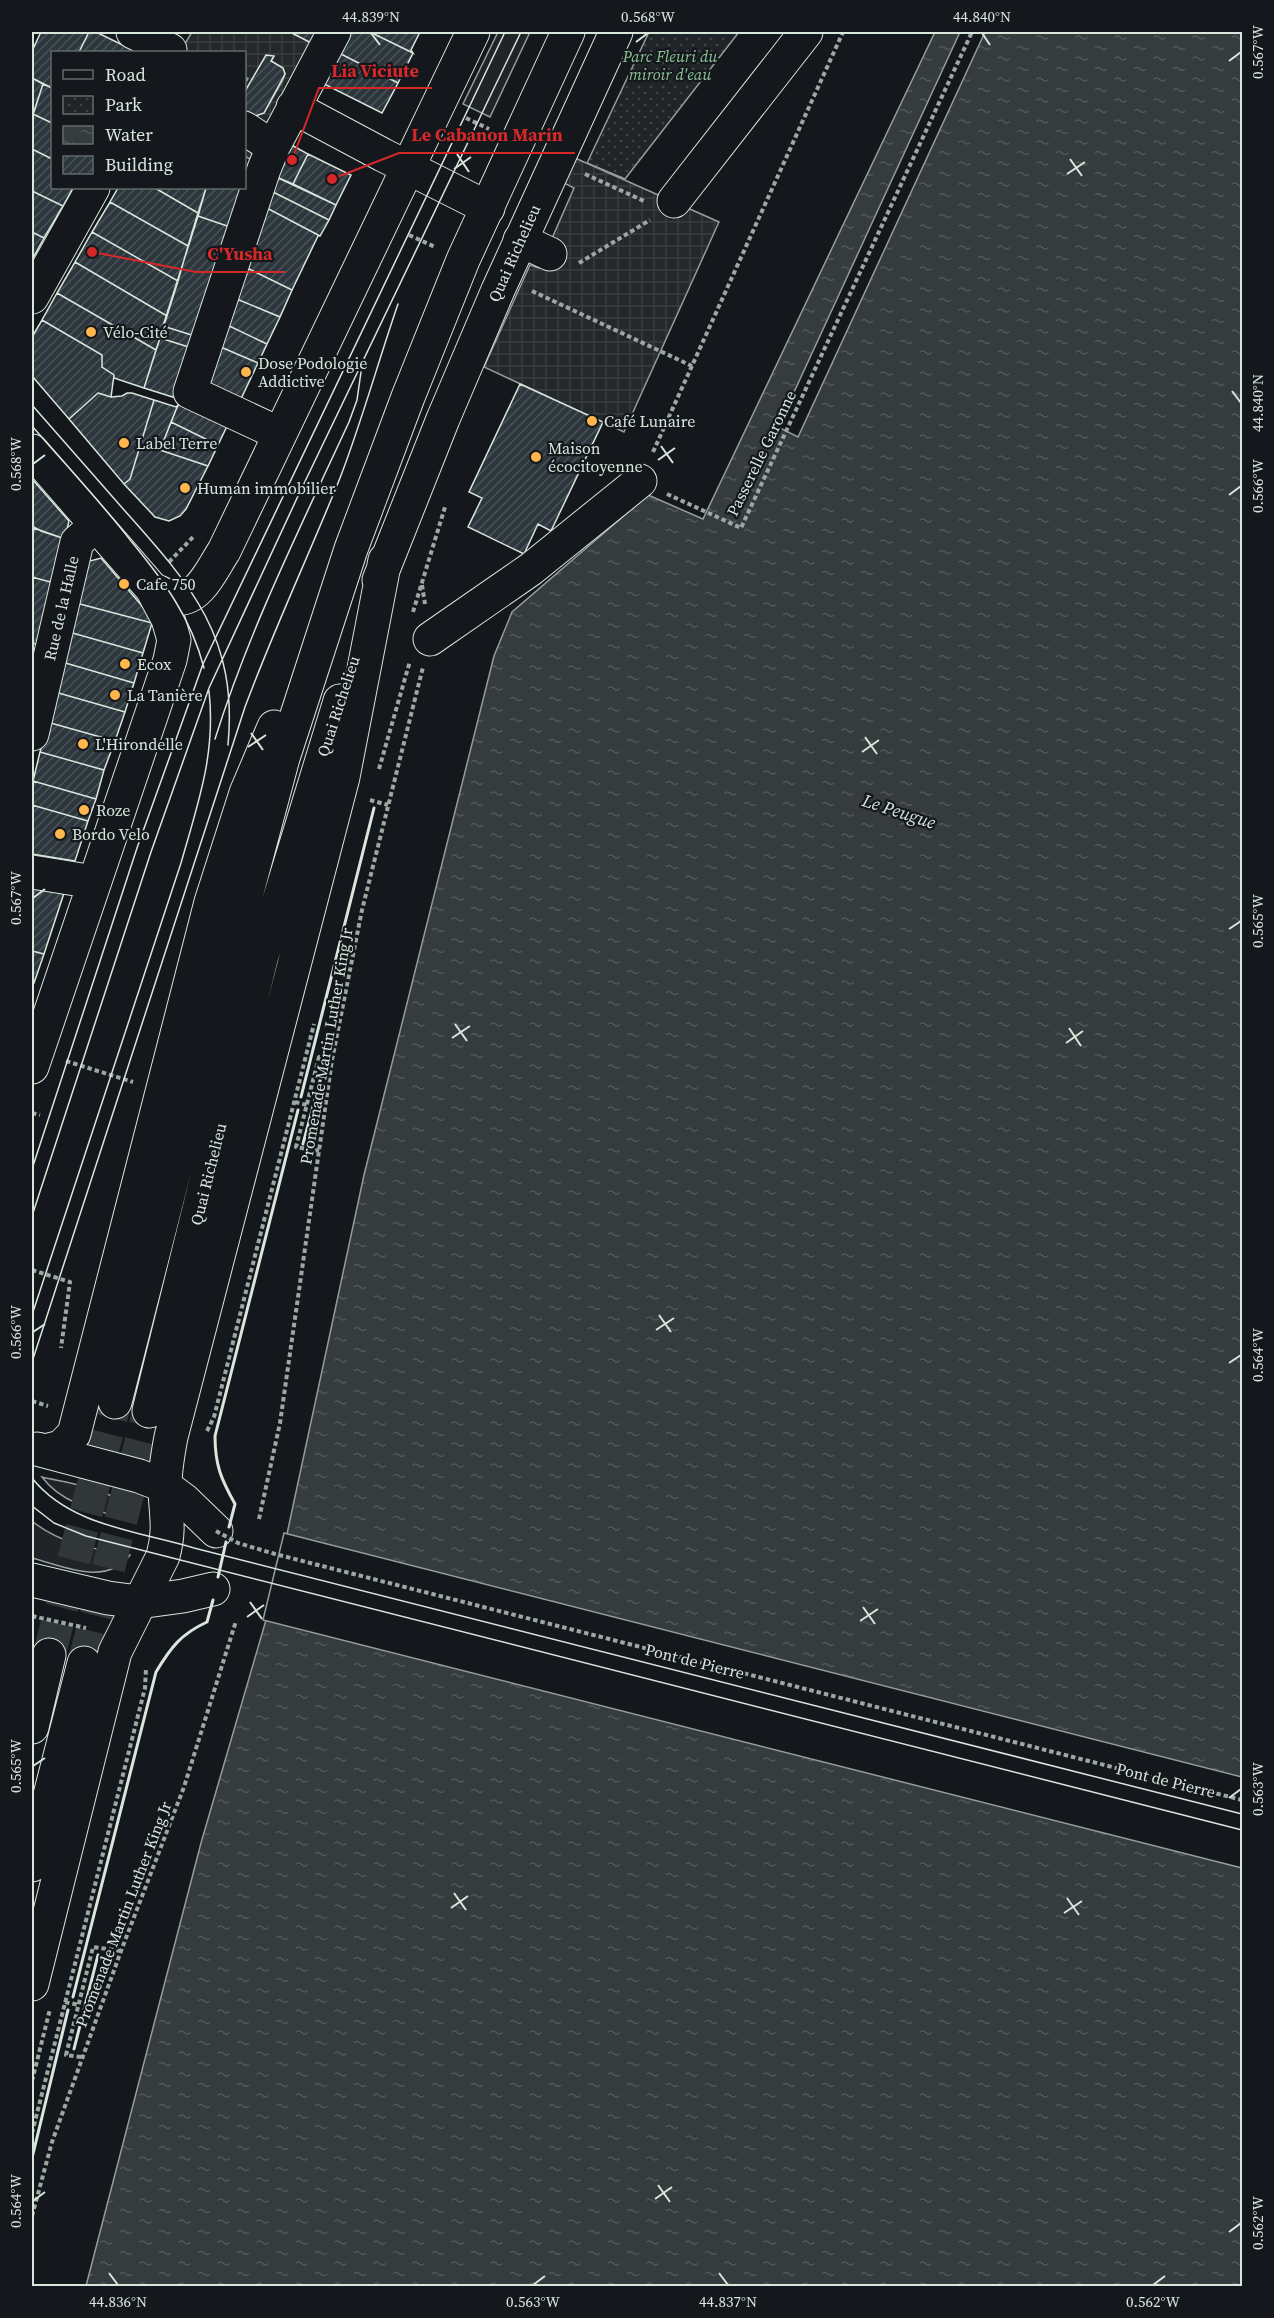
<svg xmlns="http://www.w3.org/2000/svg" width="1274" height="2318" viewBox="0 0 1274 2318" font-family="'Source Serif 4',serif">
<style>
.green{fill:#202428;stroke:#939e99;stroke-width:1.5}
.park{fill:url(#park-dots);stroke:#939e99;stroke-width:1.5}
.plaza{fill:url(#plaza-grid);stroke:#939e99;stroke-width:1.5}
.water{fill:url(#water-ripples);stroke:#939e99;stroke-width:1.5}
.pier{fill:#14181c;stroke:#939e99;stroke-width:1.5}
.building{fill:url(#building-hatch);stroke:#d8e6dc;stroke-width:1.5}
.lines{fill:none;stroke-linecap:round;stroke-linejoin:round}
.major-tunnel{stroke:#313739;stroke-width:33;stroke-dasharray:33 16;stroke-linecap:butt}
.minor-casing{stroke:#d8e6dc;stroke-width:35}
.major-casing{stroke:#d8e6dc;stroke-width:35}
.path{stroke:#9da8a2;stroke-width:4;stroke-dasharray:4.5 3;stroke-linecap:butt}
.minor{stroke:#14181c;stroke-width:33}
.major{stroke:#14181c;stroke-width:33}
.tram{stroke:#d8e6dc;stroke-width:1.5}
.path-bridge{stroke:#9da8a2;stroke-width:4;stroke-dasharray:4.5 3;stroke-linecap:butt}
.wall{stroke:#d8e6dc;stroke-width:3}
.ticks{fill:none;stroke:#d8e6dc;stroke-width:2}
.poi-dot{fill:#ffb74d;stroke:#14181c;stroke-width:2}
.labels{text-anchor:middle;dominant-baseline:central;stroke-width:4.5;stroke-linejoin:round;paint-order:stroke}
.park-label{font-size:16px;font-style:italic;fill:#8ac095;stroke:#14181c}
.street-label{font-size:16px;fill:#d8e6dc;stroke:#14181c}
.poi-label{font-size:16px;fill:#d8e6dc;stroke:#14181c;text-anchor:start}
.water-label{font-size:18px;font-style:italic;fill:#d8e6dc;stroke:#14181c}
.leader{fill:none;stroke:#d62828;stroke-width:2}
.callout-dot{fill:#d62828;stroke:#14181c;stroke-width:2}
.callout-label{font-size:18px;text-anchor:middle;font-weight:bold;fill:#d62828;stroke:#14181c;stroke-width:4.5;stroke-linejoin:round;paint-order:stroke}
.neatline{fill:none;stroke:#d8e6dc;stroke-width:2}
.ticks-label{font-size:15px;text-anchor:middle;fill:#d8e6dc}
</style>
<defs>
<pattern id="park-dots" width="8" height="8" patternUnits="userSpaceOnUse" patternTransform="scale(1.5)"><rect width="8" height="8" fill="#202428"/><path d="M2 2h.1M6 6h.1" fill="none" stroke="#404447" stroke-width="1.8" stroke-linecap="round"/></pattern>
<pattern id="plaza-grid" width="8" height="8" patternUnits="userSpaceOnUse" patternTransform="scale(1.5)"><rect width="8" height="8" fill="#24282b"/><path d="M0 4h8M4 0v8" fill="none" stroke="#393d3f"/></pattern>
<pattern id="water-ripples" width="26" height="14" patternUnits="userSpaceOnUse" patternTransform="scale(1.5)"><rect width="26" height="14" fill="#363b3e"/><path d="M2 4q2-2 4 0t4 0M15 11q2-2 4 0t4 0" fill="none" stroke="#525759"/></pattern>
<pattern id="building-hatch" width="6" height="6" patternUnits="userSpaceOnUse" patternTransform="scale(1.5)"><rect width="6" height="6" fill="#2c363c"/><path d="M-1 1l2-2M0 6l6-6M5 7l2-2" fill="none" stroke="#4a5358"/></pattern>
</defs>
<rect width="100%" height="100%" fill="#14181c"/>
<path class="green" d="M498,32H530L490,117L463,104Z
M42,1477C71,1484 126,1489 135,1521C103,1512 63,1506 42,1477Z
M32,1521C60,1544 94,1549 130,1555C106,1587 63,1566 32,1558Z"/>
<path class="park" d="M649,32H739L625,179L587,163Z"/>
<path class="plaza" d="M192,32H290L315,44L253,161L245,156V101V111L249,114L255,116L264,113L283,80L285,74L283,68L271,61L274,56L245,93L244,52H180Z
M575,158L719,222L624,432L484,367L530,265L539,268L574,188L564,183Z"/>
<path class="water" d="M935,32H1242V2286H86L201,1843L266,1620L287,1534L364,1175L494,656L512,612L648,495L703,519Z"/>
<path class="pier" d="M960,32H985L798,437L778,427Z
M284,1533L1242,1777V1868L263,1620Z"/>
<path class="building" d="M41,32H89L79,52H52V88L32,78V51Z
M89,32H96L137,52H79Z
M290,32H324L315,45Z
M347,32H370L413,53L398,83L337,52Z
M370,32H420L411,50L413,53Z
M337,52L398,83L382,113L322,83Z
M266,55L274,56L271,61L283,68L285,74L264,113L255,116L245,111L244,93Z
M32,78L43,84L32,118Z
M43,84L52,88V123L33,114Z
M33,114L52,123V159L32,149Z
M286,142L308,154L293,184L274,176Z
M32,149L52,159V188H73L63,206L32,191Z
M308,154L351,175L336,205L293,184Z
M274,176L336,205L329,220L269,190Z
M118,188H155L198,213L188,246L110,202Z
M155,188H206L198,213Z
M206,188H237L245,190L233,228L198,216Z
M269,190L329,220L320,236L263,206Z
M32,191L63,206L44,238L32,232Z
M110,202L188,246L178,281L92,232Z
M263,206L320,236H318L292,290L243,266Z
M198,216L233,228L198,337L163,326Z
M32,232L44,238L32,260Z
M92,232L178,281L167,316L75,262Z
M75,262L167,316L156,350L57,293Z
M243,266L292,290L280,317L232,297Z
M57,293L156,350L144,388L114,378V375L102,367V355L42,320Z
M232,297L280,317L267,344L223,323Z
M42,320L102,355V367L114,375L111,397L98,393L69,419L32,376V337Z
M223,323L267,344L258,363L216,345Z
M163,326L198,337L195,349L160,338Z
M160,338L195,349L179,399L144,388Z
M216,345L258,363L239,403L201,386Z
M520,384L603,422L551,531L538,524L524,554L468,527L482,498L469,492Z
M98,393L111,397L122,396L127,393H132L154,400L130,479L124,484L69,419Z
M154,400L176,407L178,405L160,450L208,466L186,509L180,516L169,521L155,517L124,484L130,479Z
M178,405H183L229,422L218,445L171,422Z
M171,422L218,445L208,466L160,450Z
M32,479L69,521L65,539L41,531L32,526Z
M34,528L65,539L54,583L32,577V541Z
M101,558L148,613L152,623L76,603L86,562Z
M32,577L54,583L40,645L32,643Z
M76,603L152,623L143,653L69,632Z
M69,632L143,653L134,683L62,662Z
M62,662L134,683L125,712L55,692Z
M55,692L125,712L115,741L47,722Z
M47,722L115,741L104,770L40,752Z
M40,752L104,770L96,799L33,781Z
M33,781L96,799L88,821L32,805Z
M32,805L88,821L75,861L32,854Z
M32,888L64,893L44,954L32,951Z
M32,951L44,954L34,983L32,982Z"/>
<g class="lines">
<path class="major-tunnel" d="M49,1655L115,1402
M84,1663L149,1411"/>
<defs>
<path id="minor" d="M133,32L170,50
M293,107L383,155L488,208
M244,128L273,147
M674,201L806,32
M520,240L550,254
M32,297L93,188
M280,434L190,392L264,169L273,147L334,32
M32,451L152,589L168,619L174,640L170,660L32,1067
M152,589C159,592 167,597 175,598C199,602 213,567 224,551L473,32
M430,639L531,569L640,481
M32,734L77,542L96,525
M32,872L94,882
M165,1486L185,1501L216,1531
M139,1602L183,1596L213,1589"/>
<path id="major" d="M379,580L443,419L498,290L616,32
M115,1402L229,959L283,758L351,549L408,397L463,260L568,32
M149,1411L261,959L340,701
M37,1449L139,1476L165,1486
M45,1451L61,1447L74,1434L211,902L246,793L274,727
M32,1580L108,1598L139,1602
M32,1727L49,1655
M32,1865L84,1663
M32,1984L115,1652L163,1556C171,1526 165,1513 165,1485C165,1469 168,1453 171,1437L343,777L385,560"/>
</defs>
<use href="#minor" class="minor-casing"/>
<use href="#major" class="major-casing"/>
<path class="path" d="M244,78L251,82
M466,118L489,129
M585,174L644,201
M409,235L435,247
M579,263L650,220
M532,291L692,366
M653,452L843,32
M667,494L741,528L972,32
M169,562L193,537
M422,585L425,604
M413,612L445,507
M379,769L410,661
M370,800L388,805
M66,1061L133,1082
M295,1102L307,1105
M32,1113L40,1115
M319,1151L296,1147L319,1057L332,1060
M32,1270L70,1282L61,1348
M32,1401L48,1406
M207,1431L214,1417L314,1024
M259,1519L280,1423L332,1060L362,910L423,667
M32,1616L86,1628
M65,2002L79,2005
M81,2057L66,2055L93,1947L121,1951
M32,2081L50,2009
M32,2133L145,1688L146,1669
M32,2216L52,2142L121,1951L184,1787L236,1621"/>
<use href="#minor" class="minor"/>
<use href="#major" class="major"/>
<path class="tram" d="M32,405C63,440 94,476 125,511C192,586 238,638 228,745
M32,426C65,464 100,501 131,541C163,580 191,617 204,668
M215,739C249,630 301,526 349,422L357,400L361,372
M32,1169L137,848L203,664L505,32
M32,1216L151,852L209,688L298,496L521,32
M32,1315L181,863C198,803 216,754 209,691
M32,1362L245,707C274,629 309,555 340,478C362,421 378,362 398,304
M32,1478C70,1526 138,1531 194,1548L1242,1814
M32,1506L54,1523L86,1536L1242,1830"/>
<path class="path-bridge" d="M216,1531L238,1543L275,1554L1242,1800"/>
<path class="wall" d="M301,1097L374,808
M303,1144L324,1066
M229,1527L235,1504C221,1479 215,1465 215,1436L298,1110
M218,1577L226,1542
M73,1997L156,1672C171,1647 181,1634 207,1622L213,1600
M74,2049L98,1955
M32,2158L68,2010"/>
</g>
<path class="ticks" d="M371,33L380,45M982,33L990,45M636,42L648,33M1229,61L1241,52M457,154L469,172M1070,159L1082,176M454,169L471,157M1067,174L1085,162M1232,391L1241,403M661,446L673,463M658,460L675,448M33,464L45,455M1229,495L1241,486M251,733L263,750M865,737L877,754M248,747L266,735M862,752L879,740M33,898L45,889M1229,929L1241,921M455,1024L467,1041M1069,1028L1081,1046M452,1038L470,1026M1066,1043L1083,1031M659,1315L671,1332M656,1330L674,1318M33,1332L45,1324M1229,1363L1241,1355M250,1602L262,1619M863,1607L875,1624M247,1617L264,1605M860,1621L878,1609M33,1766L45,1758M1229,1798L1241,1789M454,1893L466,1910M1067,1898L1079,1915M451,1908L468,1896M1064,1913L1082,1901M658,2185L670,2202M655,2199L672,2187M33,2201L45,2192M1229,2232L1241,2223M109,2273L118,2285M719,2273L728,2285M533,2285L545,2276M1153,2285L1165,2276"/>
<g class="poi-dot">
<circle cx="91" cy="332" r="6"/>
<circle cx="246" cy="372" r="6"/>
<circle cx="592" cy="421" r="6"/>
<circle cx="124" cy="443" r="6"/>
<circle cx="536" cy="457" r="6"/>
<circle cx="185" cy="488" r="6"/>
<circle cx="124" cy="584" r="6"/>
<circle cx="125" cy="664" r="6"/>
<circle cx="115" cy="695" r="6"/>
<circle cx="83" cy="744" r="6"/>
<circle cx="84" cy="810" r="6"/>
<circle cx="60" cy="834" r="6"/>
</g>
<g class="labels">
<g class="park-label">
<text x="670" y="56">Parc Fleuri du<tspan x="670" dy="18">miroir d'eau</tspan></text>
</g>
<g class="street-label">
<text transform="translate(514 253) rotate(-66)">Quai Richelieu</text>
<text transform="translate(761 453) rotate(-64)">Passerelle Garonne</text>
<text transform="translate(61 608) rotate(-77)">Rue de la Halle</text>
<text transform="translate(338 706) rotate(-72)">Quai Richelieu</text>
<text transform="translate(326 1046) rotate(-80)">Promenade Martin Luther King Jr</text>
<text transform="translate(208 1174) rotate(-76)">Quai Richelieu</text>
<text transform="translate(695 1661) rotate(14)">Pont de Pierre</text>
<text transform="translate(1166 1780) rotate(14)">Pont de Pierre</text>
<text transform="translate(123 1914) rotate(-69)">Promenade Martin Luther King Jr</text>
</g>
<g class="poi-label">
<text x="103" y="332">Vélo-Cité</text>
<text x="258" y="363">Dose Podologie<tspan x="258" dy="18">Addictive</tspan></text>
<text x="604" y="421">Café Lunaire</text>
<text x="136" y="443">Label Terre</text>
<text x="548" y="448">Maison<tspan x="548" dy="18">écocitoyenne</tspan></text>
<text x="197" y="488">Human immobilier</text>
<text x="136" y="584">Cafe 750</text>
<text x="137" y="664">Ecox</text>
<text x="127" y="695">La Tanière</text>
<text x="95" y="744">L'Hirondelle</text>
<text x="96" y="810">Roze</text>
<text x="72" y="834">Bordo Velo</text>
</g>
<g class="water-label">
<text transform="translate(899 811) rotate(18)">Le Peugue</text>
</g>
</g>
<path class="leader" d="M292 160L319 88H432M332 179L399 153H575M92 252L196 272H285"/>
<g class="callout-dot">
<circle cx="292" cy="160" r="6"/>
<circle cx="332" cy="179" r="6"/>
<circle cx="92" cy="252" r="6"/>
</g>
<g class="callout-label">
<text x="375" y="77">Lia Viciute</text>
<text x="487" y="141">Le Cabanon Marin</text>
<text x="240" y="260">C'Yusha</text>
</g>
<rect width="1274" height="2318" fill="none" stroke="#14181c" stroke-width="66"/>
<rect x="51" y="51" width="195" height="138" fill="#14181c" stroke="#626a69" stroke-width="1.5"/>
<rect x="63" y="70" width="30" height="9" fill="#14181c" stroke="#626a69" stroke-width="1.5"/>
<text x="105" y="81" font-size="18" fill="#d8e6dc">Road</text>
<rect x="63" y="96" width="30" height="18" fill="url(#park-dots)" stroke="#626a69" stroke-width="1.5"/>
<text x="105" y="111" font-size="18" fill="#d8e6dc">Park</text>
<rect x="63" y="126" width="30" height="18" fill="url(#water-ripples)" stroke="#626a69" stroke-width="1.5"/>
<text x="105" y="141" font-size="18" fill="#d8e6dc">Water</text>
<rect x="63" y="156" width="30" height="18" fill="url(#building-hatch)" stroke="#626a69" stroke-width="1.5"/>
<text x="105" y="171" font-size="18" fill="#d8e6dc">Building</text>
<rect x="33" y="33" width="1208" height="2252" class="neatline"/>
<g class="ticks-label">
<text x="371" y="22">44.839°N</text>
<text x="648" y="22">0.568°W</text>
<text x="982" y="22">44.840°N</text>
<text transform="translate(1258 52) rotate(-90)" y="5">0.567°W</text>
<text transform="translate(1258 403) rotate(-90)" y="5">44.840°N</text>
<text transform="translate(16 464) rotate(-90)" y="5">0.568°W</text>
<text transform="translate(1258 486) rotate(-90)" y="5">0.566°W</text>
<text transform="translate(16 898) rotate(-90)" y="5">0.567°W</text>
<text transform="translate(1258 921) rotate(-90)" y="5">0.565°W</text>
<text transform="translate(16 1332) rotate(-90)" y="5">0.566°W</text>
<text transform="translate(1258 1355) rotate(-90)" y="5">0.564°W</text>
<text transform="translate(16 1766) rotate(-90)" y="5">0.565°W</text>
<text transform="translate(1258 1789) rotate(-90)" y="5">0.563°W</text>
<text transform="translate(16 2201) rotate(-90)" y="5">0.564°W</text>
<text transform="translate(1258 2223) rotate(-90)" y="5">0.562°W</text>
<text x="118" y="2307">44.836°N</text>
<text x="533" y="2307">0.563°W</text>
<text x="728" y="2307">44.837°N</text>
<text x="1153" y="2307">0.562°W</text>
</g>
</svg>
